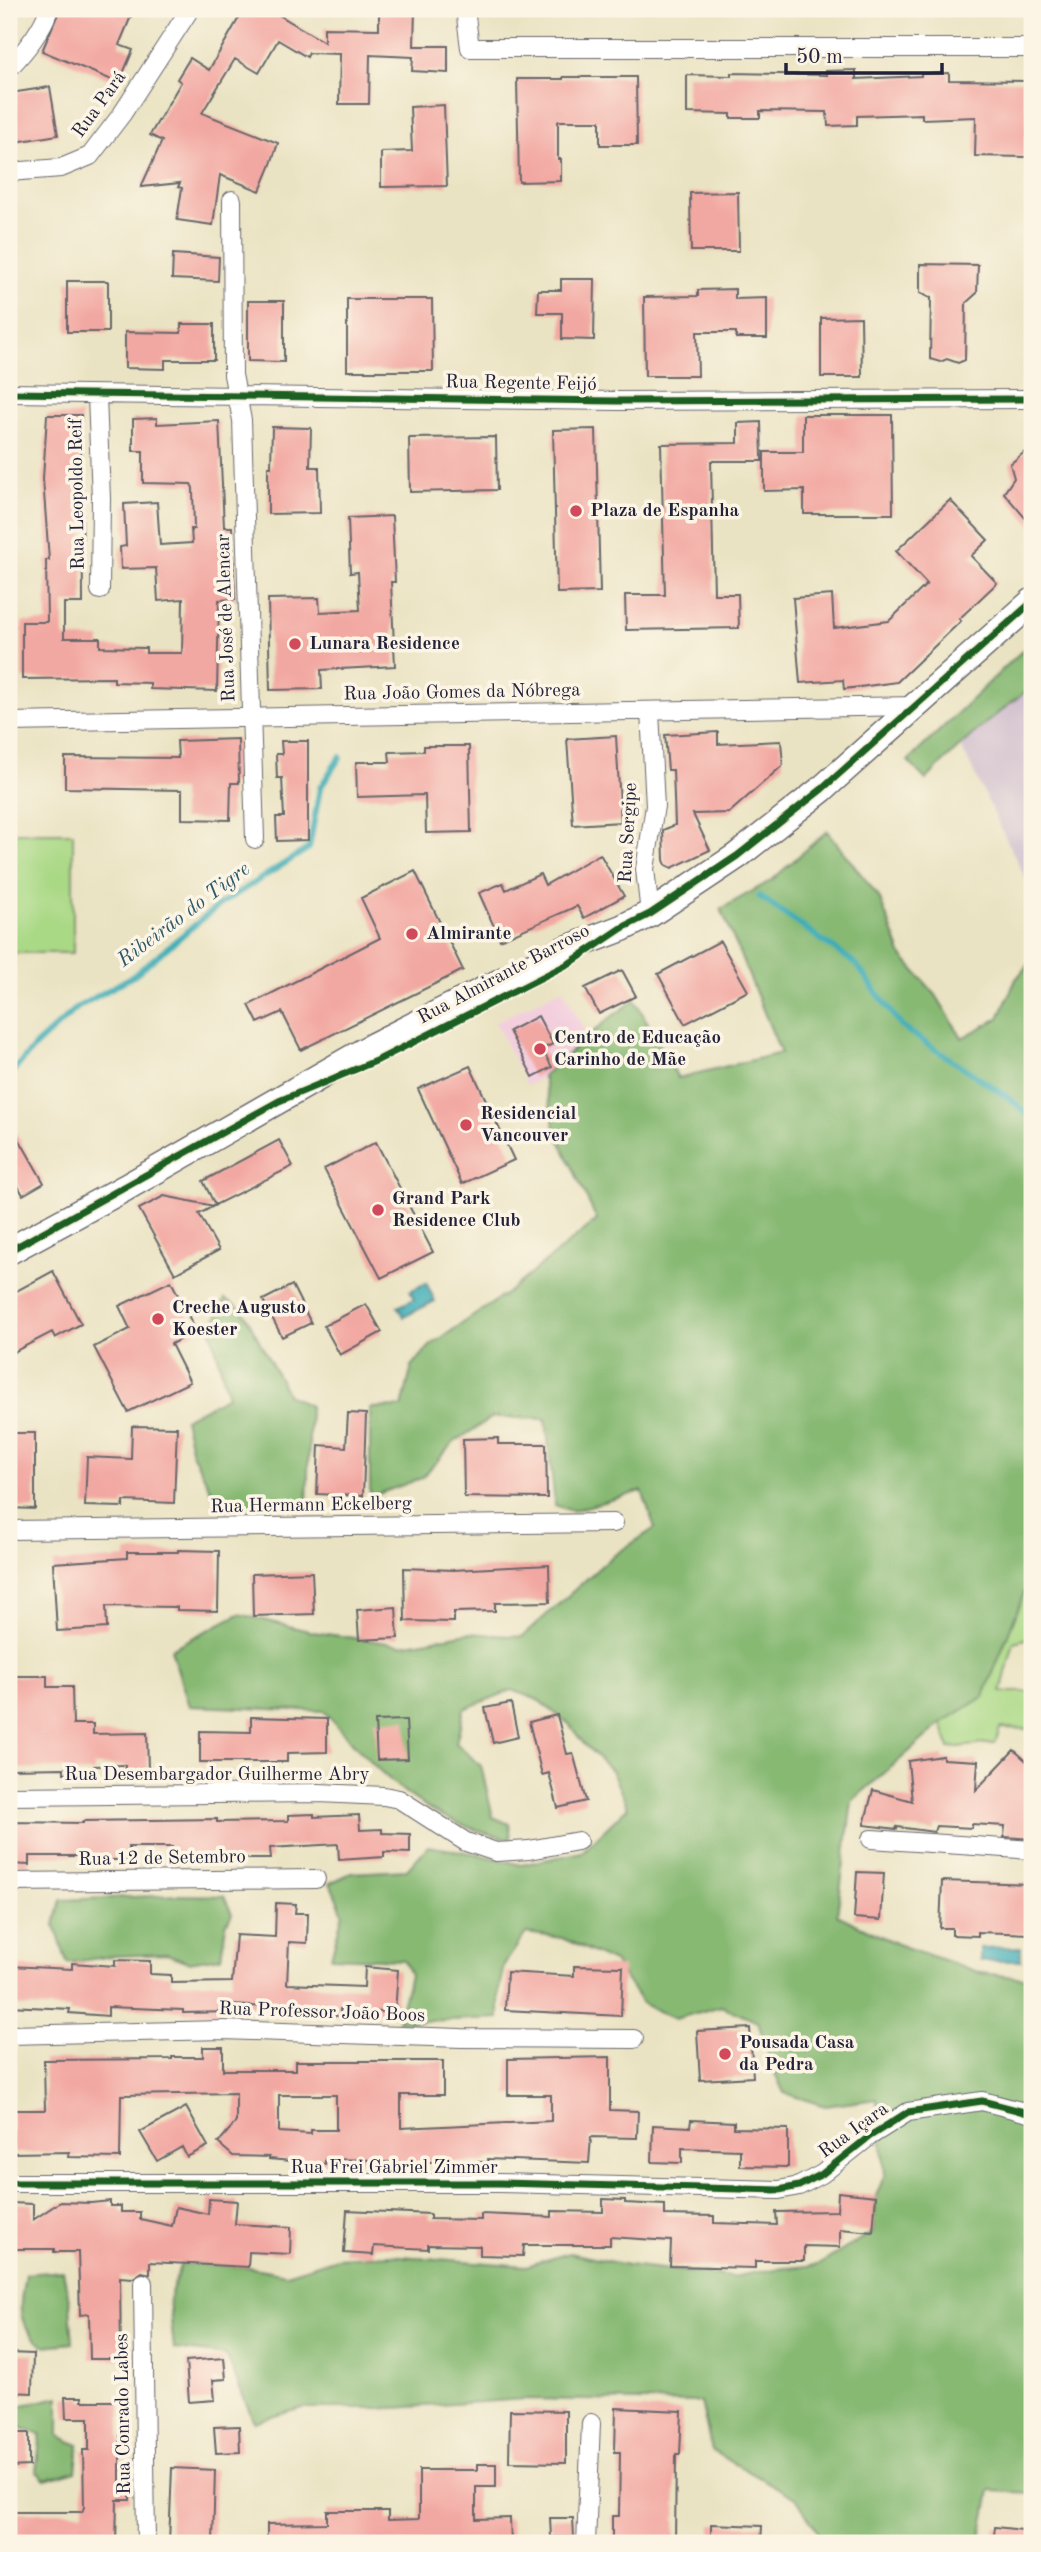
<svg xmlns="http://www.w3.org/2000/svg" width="1041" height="2552" viewBox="0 0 1041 2552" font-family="'Old Standard TT',serif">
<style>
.built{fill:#f3cfde}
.industrial{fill:#cfbdce}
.green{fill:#aad986;stroke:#667e60;stroke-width:2}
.forest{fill:#87b973;stroke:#546e57;stroke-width:2}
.water{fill:#3bacb6;stroke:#2e6778;stroke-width:2}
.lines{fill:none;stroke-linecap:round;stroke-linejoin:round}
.stream{stroke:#3bacb6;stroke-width:6}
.building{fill:#f2a8a2;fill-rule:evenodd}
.street-casing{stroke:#68666b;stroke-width:20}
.secondary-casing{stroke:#68666b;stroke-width:29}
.street{stroke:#fff;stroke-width:18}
.secondary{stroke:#fff;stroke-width:26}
.cycleway-casing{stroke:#fcf5e5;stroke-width:11}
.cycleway{stroke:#1b5e20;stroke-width:7}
.poi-dot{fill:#d1495b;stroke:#fcf5e5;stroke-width:2.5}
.labels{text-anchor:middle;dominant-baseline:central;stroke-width:7;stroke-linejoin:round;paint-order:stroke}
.street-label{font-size:19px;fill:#22223b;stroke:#fcf5e5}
.poi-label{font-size:19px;font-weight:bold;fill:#22223b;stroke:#fcf5e5;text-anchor:start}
.water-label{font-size:21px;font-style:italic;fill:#2c596c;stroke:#fcf5e5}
</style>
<rect width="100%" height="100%" fill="#fcf5e5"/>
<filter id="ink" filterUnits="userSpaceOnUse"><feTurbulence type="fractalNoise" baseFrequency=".0143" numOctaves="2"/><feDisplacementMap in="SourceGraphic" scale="14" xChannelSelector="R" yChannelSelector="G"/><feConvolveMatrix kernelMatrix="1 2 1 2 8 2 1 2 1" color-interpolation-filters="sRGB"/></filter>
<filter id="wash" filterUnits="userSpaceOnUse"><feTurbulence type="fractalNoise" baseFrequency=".00686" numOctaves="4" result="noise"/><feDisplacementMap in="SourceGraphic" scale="28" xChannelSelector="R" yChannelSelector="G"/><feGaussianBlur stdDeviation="1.57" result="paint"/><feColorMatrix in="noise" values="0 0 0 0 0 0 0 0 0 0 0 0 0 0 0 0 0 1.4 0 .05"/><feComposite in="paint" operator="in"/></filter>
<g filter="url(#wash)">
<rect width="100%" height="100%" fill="#eae3c3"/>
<path class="built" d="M563,989L584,1030L560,1068L527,1085L495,1022Z"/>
<path class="industrial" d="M1032,688V892L961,746L998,711Z"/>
<path class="green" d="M10,833H73V953H11Z
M1032,1578V1637L1014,1642L1001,1692H1032V1729L1000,1728L995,1743L949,1748L942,1723L984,1696L1029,1580Z"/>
<path class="forest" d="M1032,641V687C994,715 958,745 926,780L908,761Z
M827,831L879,897L902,956L936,995L962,1038L999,1018L1016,979L1032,960V1578L1029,1580L984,1696L942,1723L852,1801L837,1915L897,1944L981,1973L1032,1979V2493L990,2491L980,2543H825L796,2498L712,2451L701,2402L525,2399L395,2408H302L254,2422L226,2355L174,2349L169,2299L181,2263L248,2267L286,2274L337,2258L388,2255L526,2266L569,2253L627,2265L732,2277L775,2269L818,2265L873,2232L876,2196L885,2174L877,2099L825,2106L784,2093L773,2069L758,2022L721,2006L675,2019L643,2004L614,1962L562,1938L526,1933L504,1965L499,1989V2018L398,2022L410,1975L404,1960L331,1957L343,1913L330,1883L351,1873L407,1870L428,1846L477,1854L521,1865L582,1852L628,1807L611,1770L584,1744L569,1724L538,1700L512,1690L464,1709L456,1743L481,1766L493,1817L509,1824L511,1839C423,1822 380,1775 324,1711L189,1706L171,1649L239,1614L313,1632L401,1645L469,1633L522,1637L610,1558L655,1528L642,1491L572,1511L555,1505L546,1419L493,1417L453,1443L422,1478L370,1497V1408L402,1407L412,1366L431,1345L507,1293L597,1220L556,1132L543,1076L607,1020L635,1000L678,1078L781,1053L721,909L772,880Z
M225,1299L243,1310L288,1395L310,1406L307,1507L220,1508L192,1453L184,1419L228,1396L211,1330Z
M180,1895L224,1896L232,1914L226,1924L221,1957L189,1962L167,1954L112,1956L67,1963L55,1925L61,1900Z
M63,2271L70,2305L73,2343L43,2346C14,2323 20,2308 25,2274Z
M59,2397V2436L79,2445L76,2471L45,2480L36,2471L41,2434L9,2424L13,2407Z"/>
<path class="water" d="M426,1283L435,1301L404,1317L398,1307L414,1299L410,1291Z
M1021,1947V1961H980V1948Z"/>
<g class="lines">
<path class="stream" d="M759,896L856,964L902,1027L1009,1098L1032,1118
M9,1076L36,1045L78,1007L133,976L219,905L309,848L320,788L340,757"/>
</g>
<g id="blocks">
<path class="building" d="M60,9H134L119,45L133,50L119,83L42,51Z
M244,9H269L324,42V28L379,29V9H415L414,46H448V73L412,71L413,57L370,55L369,104H339L340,54L309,53L307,57L278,40L259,73L235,59L202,113L278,143L270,167L260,191L220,175L213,225L177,220L182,188L178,187L180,183L141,187L162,141L150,135L181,82L177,79L190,58L209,70Z
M856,70V79L921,76V74L949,73V80L1028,81L1027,157L975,156L976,117L922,119V114L857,116V125L828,126L827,112L760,111V118H731V114L687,113V75L731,76V73L827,75L826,71Z
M563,77H636L637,145H600V121H558V159H561V181L519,182L517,79H563Z
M50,87L58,135L9,143V109L13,108L10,93Z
M444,105L447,186L381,187V152L412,151L410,107Z
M738,192L739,251H691L690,193Z
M173,254L219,257L218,281L172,279Z
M920,264L978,265L977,293L966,303L965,360L958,363L947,359L940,362L930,359L931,298L920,293Z
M561,279H595L594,340L562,339V313H537L538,290H561Z
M67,281H108V332H67Z
M735,289V299L767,298V338H736V332H697L698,376H645L644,297L698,296V290Z
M347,299H432L433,371H347Z
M248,301H284V362L248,361Z
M861,317L862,377H821V318Z
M181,324H214V360H165V369L125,368V332L181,333Z
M47,415H81L80,480H82L83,603H64V638H100V647L146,648V653H182L183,599L158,601L156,568L121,569L120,547L126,546L124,504L157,502L160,545L192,543L191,529H194L193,488L191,484L143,483V451H133V419L157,418V424L219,421L224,527H232L235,599L219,600L217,691L150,689V683L114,682V678L22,679V622H47L46,560H49L43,479Z
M803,415H892L893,514H804V490L764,491V452H803Z
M761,422L762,461H711L714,594H738L739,628L626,630L625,595H665L661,444L738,443V423Z
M272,427L311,428L310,467H319L320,513L268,514V467H271Z
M596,429L600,592L557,593L553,430Z
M496,437L497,490L410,492L409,438Z
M1032,446V526L1004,493L1014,478L1010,464Z
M950,500L988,540L971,556L997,583L959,619L961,621L897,682L844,689L843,680L800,683L793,598L832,595L834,628L889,621L927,584L896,551Z
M392,516L395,582H391L395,666L321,670L322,689L270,690L268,599L319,598L320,612L360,610L358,572L350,573L348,518Z
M718,732V744L781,741L783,765L729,813L693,814L710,850L672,868L666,865L664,860L663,830L675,825L673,770H668L665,735Z
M616,736L621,822L573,825L567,739Z
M238,739L239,783H231L230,820L182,819V790L65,788V757L178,758L177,741Z
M281,741H308V840L277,841L276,817H284L282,778H277L276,754H282Z
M424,746H469L471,832L426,833L425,795L357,797L356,762H390L389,752L424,751Z
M600,854L624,896L584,918L577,906L500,940L479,893L503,883L506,890L540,874L545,885Z
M415,871L463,970L301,1050L282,1012L258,1023L249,1005L380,938L361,898Z
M720,941L748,991L685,1024L658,974Z
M622,970L636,996L599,1014L585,988Z
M538,1016L553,1044L542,1049L552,1067L533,1077L509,1031Z
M470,1066L514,1160L462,1184L418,1089Z
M9,1121L44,1183L23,1195L9,1170Z
M279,1140L293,1166L215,1205L203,1181Z
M376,1142L433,1252L381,1278L324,1169Z
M164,1196L214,1206L199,1214L219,1250L175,1274L139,1209Z
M53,1271L81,1324L55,1338L52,1332L14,1352L9,1342V1295Z
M171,1281L196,1331L171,1344L190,1382L128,1412L94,1347L130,1329L119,1306Z
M292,1285L311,1323L282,1337L263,1300Z
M366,1304L382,1332L340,1355L324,1326Z
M348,1413L366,1414L363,1496L317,1494L319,1445L346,1447Z
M132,1426L177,1427L174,1503L124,1501L123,1507L85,1506L87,1457L131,1459Z
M9,1433H35V1509L9,1508Z
M498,1438V1444H546L547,1498L464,1497L463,1439Z
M178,1550L219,1551L218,1611L177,1610V1607L106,1606L107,1628L57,1631L53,1563L127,1558V1552H178Z
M549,1565L550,1602L495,1603V1611L454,1612V1622L405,1621L404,1568L453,1570Z
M312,1572L314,1614L253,1616L252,1574Z
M396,1607L398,1638L359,1640L357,1610Z
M9,1676H47V1687H72L73,1724H93V1734L147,1733L148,1770L125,1771V1765L94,1766V1772L64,1773V1768L9,1769Z
M511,1703L518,1737L493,1743L485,1708Z
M557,1715L567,1754L573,1753L586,1801L558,1808L549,1773L542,1775L529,1722Z
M251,1717L327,1719V1752L287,1753V1762H200V1731L251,1732Z
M406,1720L408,1759L377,1760L375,1721Z
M1014,1750L1032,1766V1839L1004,1837L1005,1826L972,1824V1828L936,1826L934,1832L897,1827V1829L864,1825L873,1790L912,1801L908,1761L943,1756V1759L978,1761L976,1790Z
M314,1814V1817L359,1815L360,1830L382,1829V1833L410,1834V1853L384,1852V1857L339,1860L338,1844L270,1848L271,1859H172V1847H129V1860H83V1856H29V1865L9,1864V1822L83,1823V1821L217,1819V1822L288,1821V1815Z
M857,1872L884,1873L881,1920L854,1918Z
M942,1881L1031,1884L1030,1934L978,1932V1936L952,1935V1928H940Z
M276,1903L296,1904L295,1913H308L307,1943L289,1942L287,1984L364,1987L365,1967L398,1970L395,2013L340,2009V2016L291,2014V2008L229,2005V2012L183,2013V2010L108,2007V2016L69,2013L70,2009L9,2006V1966L72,1969V1963L115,1966V1960L150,1961V1974L171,1975V1983L232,1982L236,1935L275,1937Z
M574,1966L623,1967L621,2016L505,2010L507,1972L574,1976Z
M750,2028L753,2077L700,2080L697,2031Z
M203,2047H223V2070H296V2061H443V2095H401V2128L551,2121V2095H508V2059L610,2057V2110L638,2111L637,2138L591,2137L589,2163L488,2159V2162H372V2160L325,2159V2164L269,2159V2157L233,2156L218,2143L236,2122V2093L121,2095L120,2158L68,2157L69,2152L13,2153L12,2110H45L44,2060L172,2059V2057H203ZM279,2095H336V2130H311V2134L279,2132Z
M186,2107L208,2146L187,2157L182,2147L157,2161L140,2132Z
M691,2120L734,2122V2128L788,2129V2167L740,2166V2150L682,2148V2163L652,2162L653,2125L690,2127Z
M838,2192L876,2196L873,2232L840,2229V2247L804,2246V2261H755V2268L670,2266L671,2241L610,2237V2245H524L523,2256L480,2255V2246L428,2245V2249L374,2246L373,2255L344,2253L347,2210L430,2214V2219L481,2220V2214L552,2217V2211L603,2212V2199L625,2200V2203L665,2205V2215L714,2216V2223L777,2225L776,2212L837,2211Z
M209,2199L237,2201L235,2224L291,2227L290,2254L249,2252L248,2267L150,2262V2274L142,2272L133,2278L120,2277L121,2359H90L89,2314L80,2315L78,2252H54V2249H9V2209H11V2203L33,2204V2220L60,2202L91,2203L110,2201V2206H121V2212H140V2219L172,2226L176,2207L208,2214Z
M9,2353L33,2354L32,2393L9,2392Z
M224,2358L226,2379L213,2380L215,2400L189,2402L186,2361Z
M65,2397H82V2401H120V2483H130V2500H117L116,2543H9V2512H82L84,2507L83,2450H89V2418H66Z
M616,2408L682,2411L680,2454H676L675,2543H612V2516H619L620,2452H615Z
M510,2410L566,2411V2463L509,2462Z
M239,2426L240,2452L216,2453L214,2427Z
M9,2433H29V2466L9,2467Z
M477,2464H496V2487H476V2519L510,2518L511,2543H267V2524L327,2523V2511H388V2520L419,2519V2470H477Z
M172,2468L215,2470L213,2543H169Z
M550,2518H573L574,2537H551Z
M711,2524L762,2526L761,2543H711Z
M995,2527L1032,2531V2543H993Z"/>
</g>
</g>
<g filter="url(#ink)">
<use href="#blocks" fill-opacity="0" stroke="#68666b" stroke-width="2"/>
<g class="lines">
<defs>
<path id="street" d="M465,9L470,48H1032
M9,68C25,51 42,31 49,9
M9,172L61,168L90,156L122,114L190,9
M232,200L233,375L242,420L255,839
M9,393L617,401L1032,399
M97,396L101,499L100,590
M650,712L655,806L645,869L650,914
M9,722L917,706
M9,1530L614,1523
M9,1796L319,1793L384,1796L399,1799L466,1842L496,1852L529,1850L578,1841
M871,1839L1032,1850
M9,1882L316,1879
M9,2035L223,2030L461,2038L634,2039
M9,2183H499L779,2190L799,2186L822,2174L870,2136L908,2112L982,2101L1032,2114
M143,2283L146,2543
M586,2543L591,2423"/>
<path id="secondary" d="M9,1251L125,1188L373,1046L564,950L622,928L650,914L737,856L822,789L1032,602"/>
</defs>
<use href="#street" class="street-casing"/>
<use href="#secondary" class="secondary-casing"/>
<use href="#street" class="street"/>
<use href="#secondary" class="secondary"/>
<defs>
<path id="cycleway" d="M9,393L617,401L1032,399
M9,1251L279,1101L378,1060L570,963L622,928L650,914L737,856L822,789L1032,602
M9,2183H499L779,2190L799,2186L822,2174L870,2136L908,2112L982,2101L1032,2114"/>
</defs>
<use href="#cycleway" class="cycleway-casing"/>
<use href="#cycleway" class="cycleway"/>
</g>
</g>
<g class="poi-dot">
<circle cx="576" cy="511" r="7"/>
<circle cx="295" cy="644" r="7"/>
<circle cx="412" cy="934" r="7"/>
<circle cx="540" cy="1049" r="7"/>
<circle cx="466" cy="1125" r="7"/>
<circle cx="378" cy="1210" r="7"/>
<circle cx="158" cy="1319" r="7"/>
<circle cx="725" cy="2054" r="7"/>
</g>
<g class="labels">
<g class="street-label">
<text transform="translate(100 105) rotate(-54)">Rua Pará</text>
<text transform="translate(521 384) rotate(1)">Rua Regente Feijó</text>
<text transform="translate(78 494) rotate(-91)">Rua Leopoldo Reif</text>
<text transform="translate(227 618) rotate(-92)">Rua José de Alencar</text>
<text transform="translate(462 693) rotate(-1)">Rua João Gomes da Nóbrega</text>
<text transform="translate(629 833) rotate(-87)">Rua Sergipe</text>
<text transform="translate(504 975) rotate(-28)">Rua Almirante Barroso</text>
<text transform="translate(311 1506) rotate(-1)">Rua Hermann Eckelberg</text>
<text x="217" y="1775">Rua Desembargador Guilherme Abry</text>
<text transform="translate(162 1859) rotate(-1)">Rua 12 de Setembro</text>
<text transform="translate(322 2013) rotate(2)">Rua Professor João Boos</text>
<text transform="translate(854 2131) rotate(-36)">Rua Içara</text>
<text x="394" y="2168">Rua Frei Gabriel Zimmer</text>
<text transform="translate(124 2414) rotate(-91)">Rua Conrado Labes</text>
</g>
<g class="poi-label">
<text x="590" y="511">Plaza de Espanha</text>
<text x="309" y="644">Lunara Residence</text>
<text x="426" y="934">Almirante</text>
<text x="554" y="1038">Centro de Educação<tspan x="554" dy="22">Carinho de Mãe</tspan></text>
<text x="480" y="1114">Residencial<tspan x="480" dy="22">Vancouver</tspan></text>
<text x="392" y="1199">Grand Park<tspan x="392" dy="22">Residence Club</tspan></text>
<text x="172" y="1308">Creche Augusto<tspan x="172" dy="22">Koester</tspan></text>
<text x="739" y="2043">Pousada Casa<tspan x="739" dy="22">da Pedra</tspan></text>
</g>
<g class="water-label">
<text transform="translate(184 915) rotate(-37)">Ribeirão do Tigre</text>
</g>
</g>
<rect width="1041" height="2552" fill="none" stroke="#fcf5e5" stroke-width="35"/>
<path d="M786 63v10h156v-10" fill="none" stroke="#22223b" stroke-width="3.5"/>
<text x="796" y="63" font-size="21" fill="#22223b" stroke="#fcf5e5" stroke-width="5" paint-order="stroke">50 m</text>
</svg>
